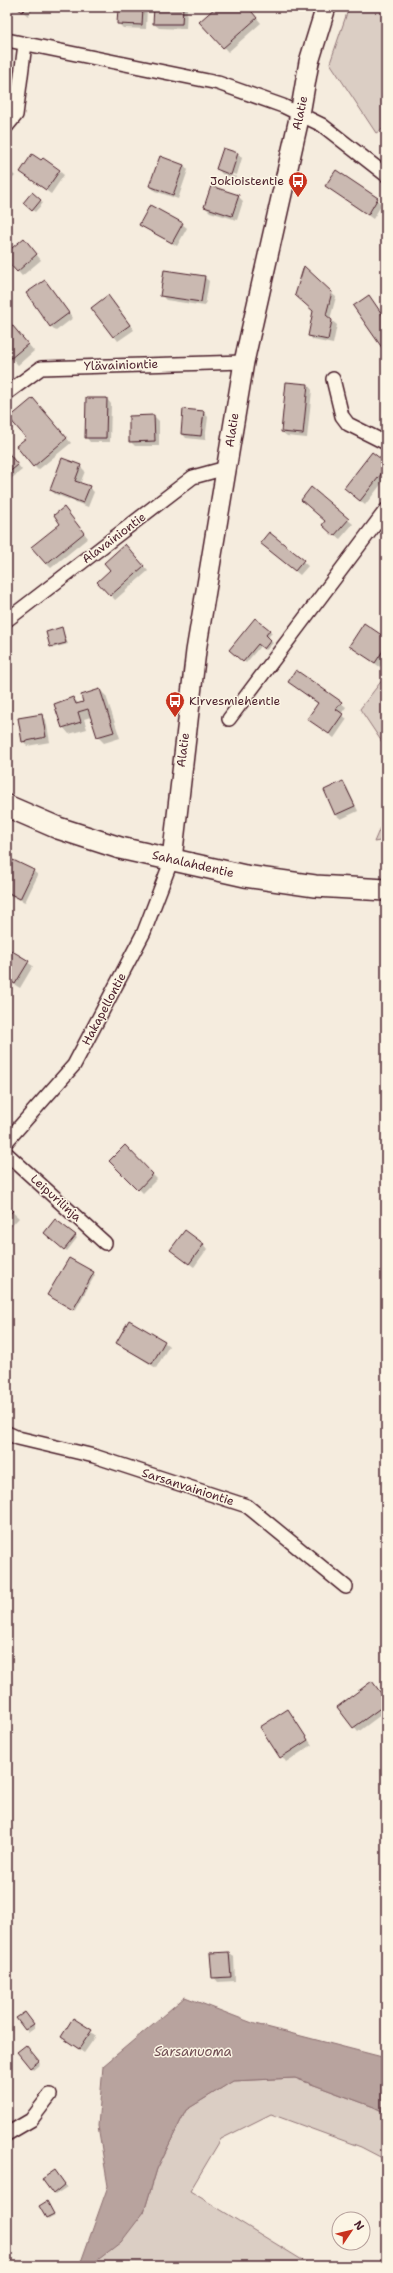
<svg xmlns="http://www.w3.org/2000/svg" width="393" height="2273" viewBox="0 0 393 2273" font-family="'Shantell Sans',sans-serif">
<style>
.green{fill:#dbcec4;stroke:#927678}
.water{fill:#b8a39e;stroke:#8c6e70}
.shadow{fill:#0003;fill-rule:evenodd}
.building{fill:#cab9b1;stroke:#4a1f2b}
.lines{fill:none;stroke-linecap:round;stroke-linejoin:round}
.street-casing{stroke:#4a1f2b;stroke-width:16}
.secondary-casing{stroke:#4a1f2b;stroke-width:22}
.primary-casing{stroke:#4a1f2b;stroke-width:24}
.street{stroke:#fcf5e5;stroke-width:13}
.secondary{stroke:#fcf5e5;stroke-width:19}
.primary{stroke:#fcf5e5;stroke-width:21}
.labels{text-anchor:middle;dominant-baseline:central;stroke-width:3;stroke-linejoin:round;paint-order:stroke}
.street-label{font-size:12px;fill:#4a1f2b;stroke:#fcf5e5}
.poi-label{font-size:12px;fill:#4a1f2b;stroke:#fcf5e5;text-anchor:end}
.water-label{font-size:13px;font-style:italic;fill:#704d53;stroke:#fcf5e5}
</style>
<rect width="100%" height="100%" fill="#f5ecde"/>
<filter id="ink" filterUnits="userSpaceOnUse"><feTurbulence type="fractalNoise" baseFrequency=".025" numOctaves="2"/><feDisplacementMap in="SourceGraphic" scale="8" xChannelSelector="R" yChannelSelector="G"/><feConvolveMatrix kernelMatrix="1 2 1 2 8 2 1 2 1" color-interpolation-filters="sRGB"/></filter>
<g filter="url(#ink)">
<path class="green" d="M349,7H386V127L376,133L330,63Z
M386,675V748L360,709Z
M386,826V840L374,842L380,828Z
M295,2078L374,2107L386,2113V2160L361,2147L271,2114L221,2139L190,2191L307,2263V2266H90L144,2212L157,2169L186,2110L233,2081Z"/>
<path class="water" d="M185,1997L255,2024L386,2058V2113L374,2107L295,2078L233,2081L186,2110L157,2169L144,2212L121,2242L90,2266H77L82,2259L108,2186L98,2126L103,2066Z"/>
<path class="shadow" d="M17,7H35L28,16Z
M119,7H147L146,29L123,28L118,23Z
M155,7H187L186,29L159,28L154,24Z
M218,7H247L261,23L228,52L201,22Z
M272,7H286L285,11Z
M224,149L238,154L242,158L236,178L222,174L218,169ZM222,170L236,175V177L222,172Z
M184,165L188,170L178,199L155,191L150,186Z
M7,168L15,176L7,184Z
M59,171L64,175L51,194L21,172Z
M336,171L382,204L373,219L326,186Z
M32,193L43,203L35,212L24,203Z
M238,196L243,201L237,220L210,212L205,207Z
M182,224L187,228L177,246L140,225Z
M28,244L41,260L22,276L7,259V254Z
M204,277L209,281L205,306L166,300L161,295Z
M45,281L73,318L56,331L51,326Z
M331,293L336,297L330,319L337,325L333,344L313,340L309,335Z
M113,301L134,330L118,341L93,308Z
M373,301L386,320V352L354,306Z
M7,319L34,351L18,365L7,353Z
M308,385L312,390L307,438L287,436L282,432Z
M107,399L111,404L110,442H90L86,437Z
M37,404L71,443L38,470L34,466L27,438Z
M203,412L208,417L205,440L186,438L182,433Z
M154,416L159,421V446H135L130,441Z
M7,451L22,470L7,482Z
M386,464V478L365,505L350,493Z
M80,466L85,471L80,484L89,487L94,492L88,507L55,494L51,490Z
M68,513L88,538L51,568L46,563Z
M348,520L353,524L340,539L328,529Z
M269,533L308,566L300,575L266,547Z
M129,550L148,571L115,600L99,582Z
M62,629L68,644L53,648L51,646Z
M270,631L272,633L267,638L273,643L266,650L261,645L246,663L233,652Z
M386,639V657L380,667L350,646Z
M289,682L341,703L346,707L341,714L347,719L334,738L308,718L318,704Z
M100,690L106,696L120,738L104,743L97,736L91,717L84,719L87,729L69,734L63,727L73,698L79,704L84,703Z
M42,715L46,720L50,742L27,746L23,741Z
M343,783L347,787L358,811L341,819L336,815L325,791Z
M33,871L38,875L25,902L7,894V876Z
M7,949L33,966L20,988L7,980Z
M125,1147L157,1179L143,1193L111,1161Z
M7,1207L19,1218L7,1231Z
M47,1235L75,1236L77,1238L67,1251Z
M203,1244L207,1249L194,1267L176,1254Z
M93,1273L95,1275L75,1311L49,1295Z
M164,1342L169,1346L156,1368L117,1343Z
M372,1682L386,1700V1711L358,1732L354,1727Z
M288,1711L312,1745L286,1762L262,1727Z
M229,1953L234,1957L235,1981L217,1982L213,1977L211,1954Z
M27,2015L35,2027L28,2032L18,2019Z
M74,2020L96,2036L84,2053L62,2037Z
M28,2049L40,2064L33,2070L18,2053Z
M57,2173L67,2187L55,2195L53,2193Z
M49,2205L55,2216L49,2219L47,2217Z"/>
<path class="building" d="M16,7H27L22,12Z
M118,7H143L142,25L117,24Z
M154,7H183L182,24H153Z
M216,7H248L257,18L223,48L199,22Z
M223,148L238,153L231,175L216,169Z
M32,154L41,160L43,158L60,170L46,190L20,172Z
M160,156L184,165L173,195L149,186Z
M7,166L11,171L7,175Z
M336,170L378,198L368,215L325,186Z
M211,186L239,195L232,216L204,207Z
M32,192L41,200L32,211L23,203Z
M150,205L183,223L172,243L139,225Z
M386,221V233L380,227Z
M24,238L37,254L17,272L7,261V252Z
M304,266L332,292L326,315L332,320L328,340L308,336L313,311L295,295Z
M164,270L205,276L201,302L160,296Z
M45,280L69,313L50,327L26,293Z
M108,295L130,325L113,337L91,308Z
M369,295L386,320L385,352L353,306Z
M7,319L28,344L10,359L7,355Z
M286,382L308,384L303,434L281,432Z
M33,398L67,438L33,467L16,446L26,438L9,418Z
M86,398H107L106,438H85Z
M183,409L204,411L201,436L181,434Z
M154,415L155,441L129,442V416Z
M7,451L18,465L7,474Z
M372,452L386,463V468L360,501L344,488Z
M62,458L81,465L75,481L90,486L83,503L50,490Z
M311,487L349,519L334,536L322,525L325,521L301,500Z
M64,507L84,533L46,564L31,547L60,524L54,515Z
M269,532L304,560L295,571L260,543Z
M125,544L144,566L110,596L97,582L110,570L104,563Z
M255,618L270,630L266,635L271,640L264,649L258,644L243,662L229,650Z
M364,623L386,638V646L375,663L349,646Z
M62,627L66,643L50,647L46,632Z
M296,670L342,702L336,709L343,714L329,734L307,719L318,703L288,682Z
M100,689L114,732L97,737L88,709L78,712L81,722L62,728L54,704L73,697L76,704L83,702L81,695Z
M42,714L46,737L22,742L18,718Z
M343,781L355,806L335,815L324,790Z
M13,860L34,870L20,899L7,892V873Z
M7,948L29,961L15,984L7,979Z
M125,1145L153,1174L138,1190L109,1161Z
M7,1205L13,1211L7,1217Z
M55,1219L76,1235L64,1250L44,1233Z
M185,1230L204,1244L189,1264L170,1250Z
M69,1258L94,1272L73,1310L47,1295Z
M129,1320L165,1341L152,1364L116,1343Z
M372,1681L386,1700V1704L353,1728L337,1707Z
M288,1709L308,1740L280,1758L260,1727Z
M229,1952L231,1977L212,1978L210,1953Z
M25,2012L34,2024L25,2030L16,2018Z
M73,2018L92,2030L79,2049L61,2037Z
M26,2045L39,2061L30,2068L17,2052Z
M55,2170L65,2184L53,2194L42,2179Z
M47,2201L54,2214L46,2218L39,2206Z"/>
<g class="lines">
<defs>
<path id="street" d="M7,40L218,83L283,106L322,125L386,175
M7,126L16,115L25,44
M333,379L342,416L348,424L386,443
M7,393L41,368L244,362
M7,620L193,477L226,468
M229,719L386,510
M7,1141L74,1065L144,932L172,859
M7,1154L105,1243
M7,1433L18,1438L94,1456L247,1506L346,1587
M7,2134L31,2120L50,2095"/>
<path id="secondary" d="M172,859L196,651L244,362L300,114L309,62L326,7"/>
<path id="primary" d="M7,806L58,828L120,848L245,876L315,886L386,890"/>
</defs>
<use href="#street" class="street-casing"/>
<use href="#secondary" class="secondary-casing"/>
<use href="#primary" class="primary-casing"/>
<use href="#street" class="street"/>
<use href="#secondary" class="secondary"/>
<use href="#primary" class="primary"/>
</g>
</g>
<defs>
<symbol id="bus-pin" viewBox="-11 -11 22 30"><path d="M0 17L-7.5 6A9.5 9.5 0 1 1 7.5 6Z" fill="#c8321e" stroke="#fcf5e5"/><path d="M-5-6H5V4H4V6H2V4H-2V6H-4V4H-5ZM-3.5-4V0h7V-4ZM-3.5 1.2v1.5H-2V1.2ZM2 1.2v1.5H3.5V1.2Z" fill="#fff"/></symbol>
</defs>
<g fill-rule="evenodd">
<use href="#bus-pin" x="287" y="170" width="22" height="30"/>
<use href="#bus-pin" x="164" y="690" width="22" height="30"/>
</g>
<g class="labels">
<g class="street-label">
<text transform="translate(300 113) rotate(-78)">Alatie</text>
<text transform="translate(121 365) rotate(-2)">Ylävainiontie</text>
<text transform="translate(232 430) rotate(-81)">Alatie</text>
<text transform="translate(114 538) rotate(-37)">Alavainiontie</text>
<text transform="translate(183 750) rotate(-83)">Alatie</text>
<text transform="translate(193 864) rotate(13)">Sahalahdentie</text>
<text transform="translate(104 1009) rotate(-62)">Hakapellontie</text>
<text transform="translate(56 1198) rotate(42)">Leipurilinja</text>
<text transform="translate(188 1487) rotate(18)">Sarsanvainiontie</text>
</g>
<g class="poi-label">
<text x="284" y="181">Jokioistentie</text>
<text x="189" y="701" text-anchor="start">Kirvesmiehentie</text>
</g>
<g class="water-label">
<text x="193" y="2051">Sarsanuoma</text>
</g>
</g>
<rect width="393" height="2273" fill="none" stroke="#fcf5e5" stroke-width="24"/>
<rect x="12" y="12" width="369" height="2249" fill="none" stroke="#4a1f2b" stroke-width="1.5" filter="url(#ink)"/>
<g transform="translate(351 2231) rotate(55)"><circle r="19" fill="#fcf5e5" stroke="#b59f9b"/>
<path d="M0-3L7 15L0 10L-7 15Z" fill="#c8321e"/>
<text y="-6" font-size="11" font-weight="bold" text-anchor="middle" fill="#4a1f2b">N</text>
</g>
</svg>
